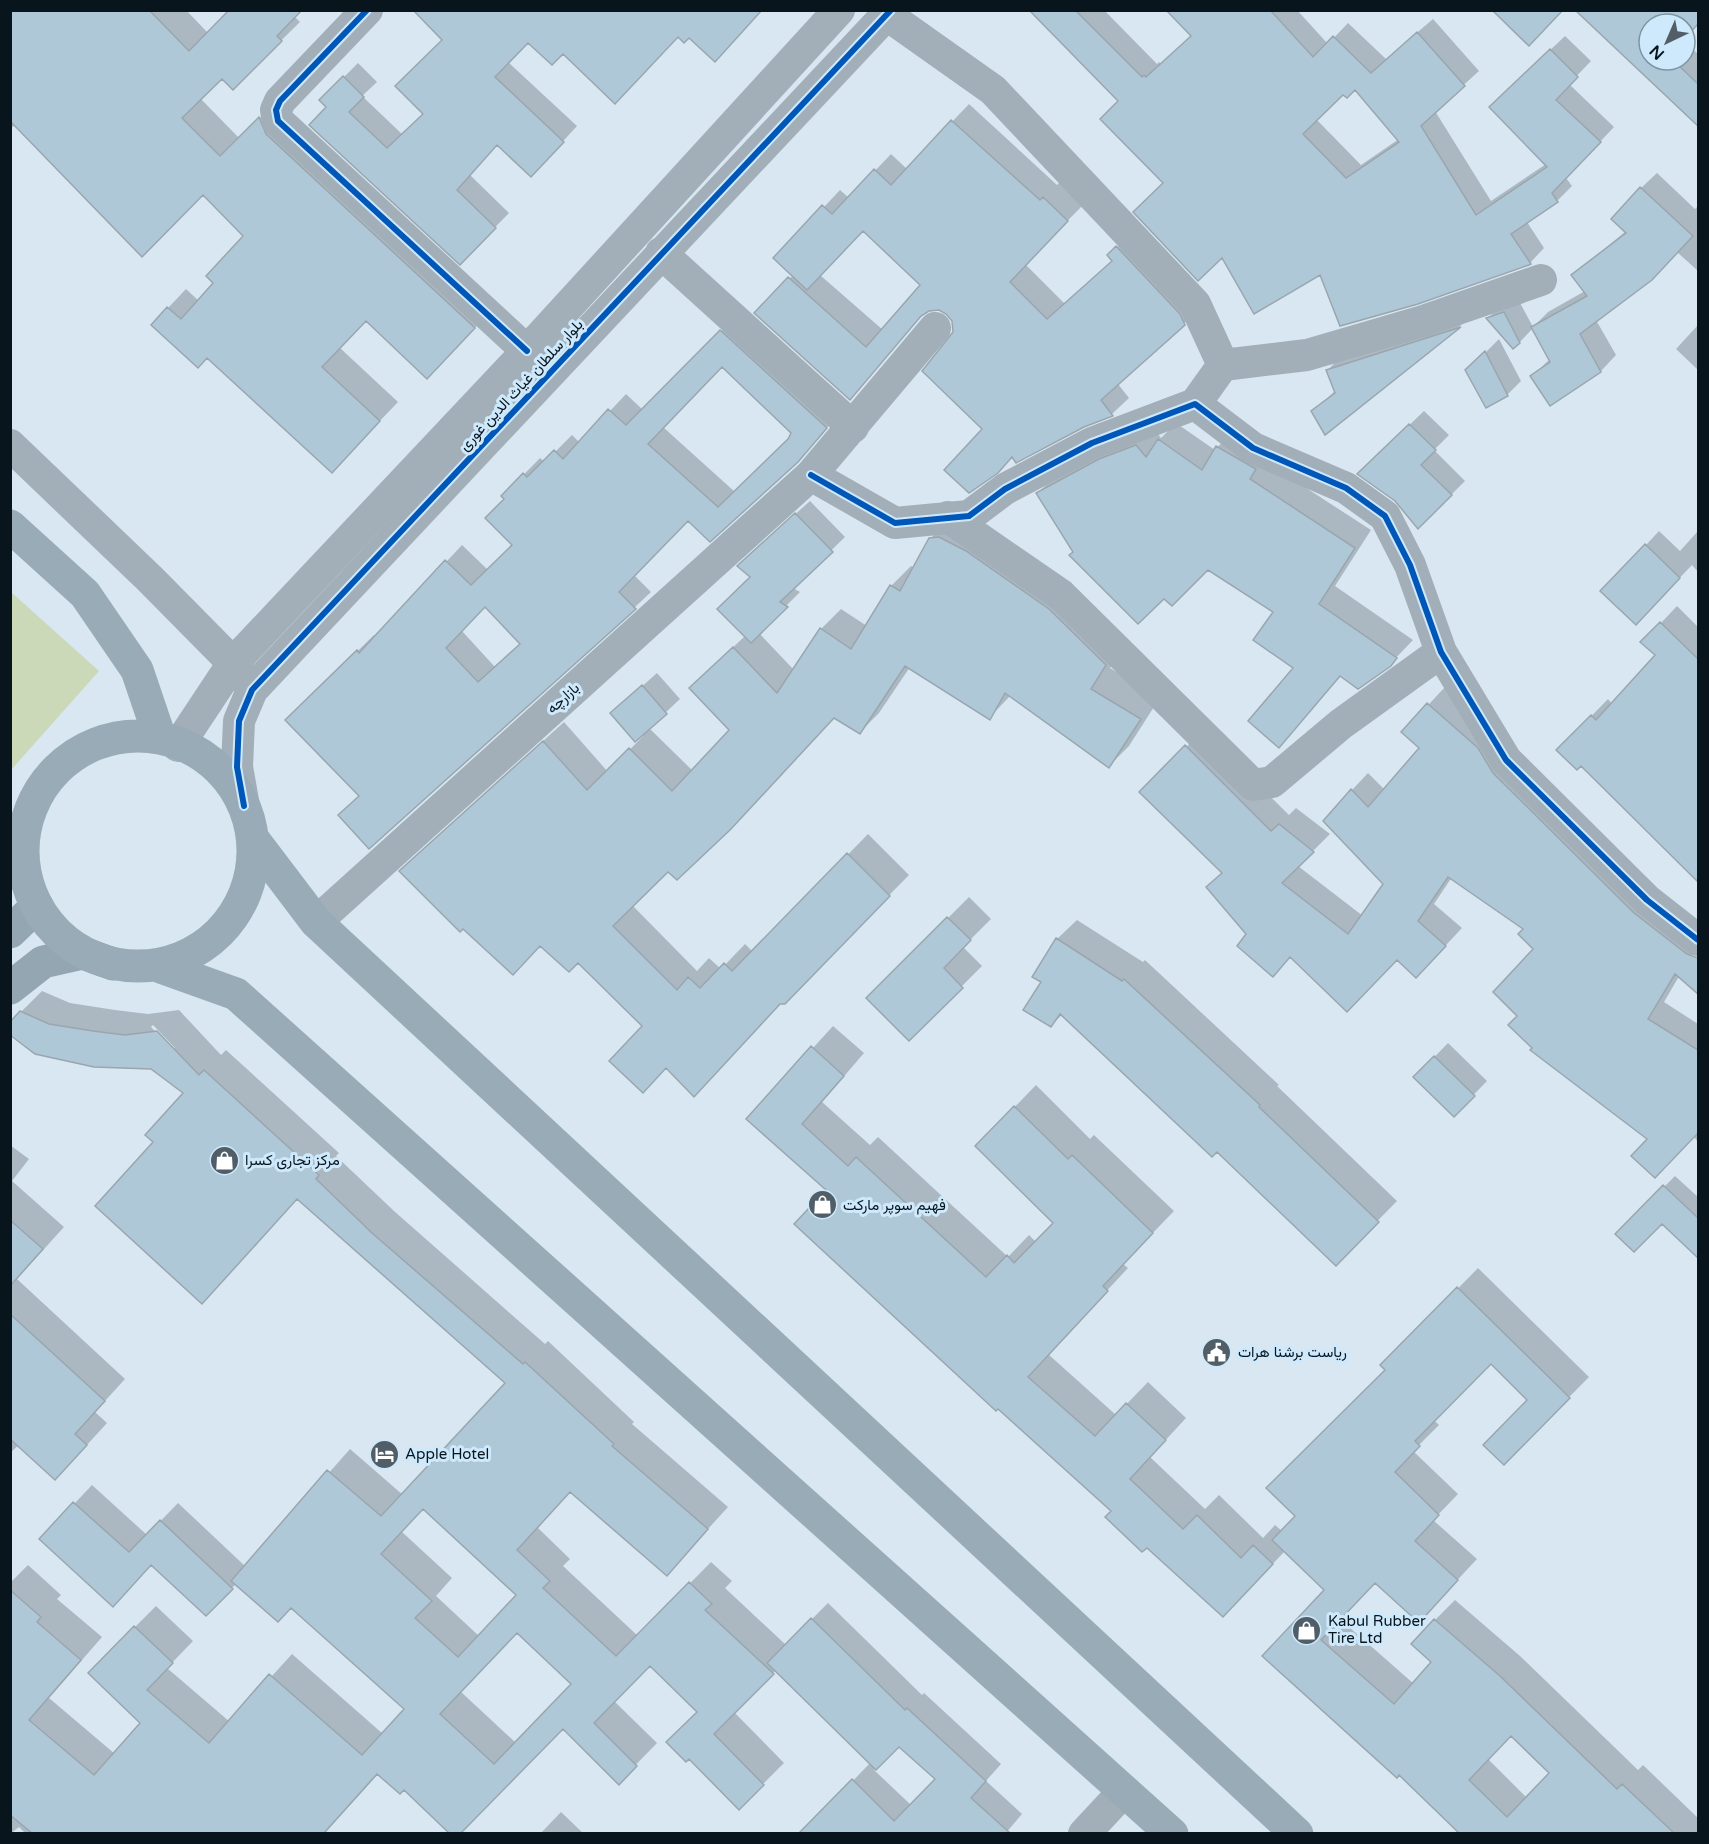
<svg xmlns="http://www.w3.org/2000/svg" width="1709" height="1844" viewBox="0 0 1709 1844" font-family="'Varela Round',Vazirmatn,sans-serif">
<style>
.green{fill:#cbd9b9}
.shadow{fill:#0003;fill-rule:evenodd}
.building{fill:#afc8d8;stroke:#99a6ae;stroke-width:1.5;fill-rule:evenodd}
.lines{fill:none;stroke-linecap:round;stroke-linejoin:round}
.minor{stroke:#a2afb8;stroke-width:32}
.major{stroke:#94a6b1;stroke-width:33}
.highway{stroke:#99abb6;stroke-width:33}
.cycleway-casing{stroke:#cee9fc;stroke-width:10}
.cycleway{stroke:#0057b8;stroke-width:6}
.labels{text-anchor:middle;dominant-baseline:central;stroke-width:6;stroke-linejoin:round;paint-order:stroke}
.street-label{font-size:15px;fill:#09151d;stroke:#cee9fc}
.poi-label{font-size:15px;fill:#09151d;stroke:#cee9fc;text-anchor:start}
</style>
<rect width="100%" height="100%" fill="#d8e7f2"/>
<path class="green" d="M11,592L99,671L11,770Z"/>
<path class="shadow" d="M10,10H186L208,33L228,14L225,10H300L294,16L300,22L233,88L222,76L200,98L239,138L278,100L493,309L445,359L366,320L339,347L398,402L332,471L168,308L186,289L199,301L215,283L245,236L203,193L16,124L10,129Z
M415,10H762L729,45L678,35L563,52L528,41L508,62L577,126L545,161L498,144L470,175L509,213L460,263L321,100L358,63L377,82L362,96L403,135L425,113L444,40Z
M1031,10H1104L1157,64L1159,62L1161,64L1193,35L1168,10H1297L1328,44L1348,23L1386,59L1433,19L1479,71L1435,111L1491,201L1546,164L1506,92L1565,36L1591,61L1569,84L1614,127L1566,178L1572,186L1557,201L1527,222L1544,248L1530,263L1321,273L1222,256L1165,183L1120,101ZM1355,88L1399,139L1361,165L1316,119L1343,93Z
M1577,10H1698V23L1685,37V24H1649V60H1685V42L1698,54V104L1686,112Z
M969,104L1057,185L1061,181L1084,204L1025,264L1065,304L1114,260L1109,255L1133,231L1201,308L1118,384L1129,398L1112,414L1083,426L954,332L953,321L947,313L939,309L926,311L850,398L756,313L793,275L824,207L840,190L849,198L891,154L907,169ZM864,230L922,285L883,330L820,275Z
M1657,173L1695,209L1698,206V271L1677,252L1596,320L1616,355L1601,371L1551,404L1532,376L1550,359L1533,328L1520,342L1488,318L1502,305L1518,299L1533,327L1548,312L1585,291L1573,275L1626,231L1641,188Z
M737,315L842,411L797,461L710,540L688,519L634,575L651,592L634,608L360,796L287,720L374,635L376,637L462,545L488,570L514,545L503,496L540,458L545,462L572,435L580,443L626,394L643,410ZM722,365L793,433L790,439L735,492L663,427ZM486,606L522,643L495,667L462,631Z
M1470,316L1460,326L1325,432L1313,411L1335,391L1328,370L1340,357Z
M1698,325V368L1697,369L1676,349Z
M1499,339L1521,381L1507,395L1467,371Z
M1424,411L1449,435L1434,450L1465,481L1419,527L1373,460Z
M1176,423L1215,450L1234,429L1266,462L1371,530L1335,586L1413,640L1390,664L1341,676L1279,746L1295,668L1275,611L1208,568L1164,597L1075,552L1038,493L1055,476L1154,429L1161,438Z
M810,501L845,537L793,588L800,592L759,633L794,670L821,629L841,609L867,626L891,586L911,566L914,568L930,539L950,518L1125,644L1110,668L1159,699L1129,746L1109,766L1011,695L989,718L910,667L879,713L859,733L835,716L632,905L697,971L709,958L721,969L745,944L753,952L868,834L909,875L784,1002L666,1067L645,1026L579,961L541,944L421,852L564,722L608,772L643,736L612,713L657,673L680,699L649,728L693,771L731,730L711,668L745,636L753,552Z
M1659,531L1680,551L1698,531V572L1692,565L1649,610L1646,545Z
M1677,606L1698,627V880L1581,764L1558,750L1608,699L1612,704L1657,655L1643,642Z
M1445,687L1698,944L1664,1002L1698,1024V1142L1694,1137L1650,1139L1534,1048L1519,1016L1536,949L1525,929L1452,877L1434,904L1462,928L1433,959L1291,956L1273,974L1248,934L1208,887L1223,872L1142,792L1203,730L1289,815L1296,808L1330,834L1298,866L1363,916L1385,883L1352,790L1368,773L1385,790L1421,748L1403,732Z
M969,897L991,919L963,947L982,966L909,1039L868,998Z
M1077,920L1143,962L1145,960L1279,1085L1277,1086L1397,1201L1353,1246L1217,1150L1062,1015L1051,1025L1043,982L1057,939Z
M42,991L70,1003L115,1010L148,1014L179,1010L221,1055L226,1050L339,1153L336,1156L394,1211L545,1344L548,1341L634,1422L632,1424L728,1507L667,1574L571,1491L538,1528L570,1559L563,1566L638,1636L711,1562L732,1581L725,1588L786,1645L828,1603L922,1695L924,1693L1001,1764L986,1781L1022,1814L1005,1834H802L870,1763L776,1670L734,1712L784,1763L739,1808L699,1712L650,1665L614,1701L657,1743L619,1782L563,1727L459,1834H452L404,1789L379,1773L324,1834H26L19,1827L10,1834V1583L28,1565L61,1595L57,1599L102,1637L49,1698L115,1754L142,1723L135,1627L156,1606L193,1641L167,1668L230,1722L292,1654L383,1734L406,1709L292,1607L236,1584L206,1614L152,1563L41,1539L92,1485L147,1535L178,1503L246,1567L350,1449L403,1495L507,1383L298,1198L223,1280L155,1142L185,1093L151,1067L21,1012ZM153,1025L175,1048H171L151,1027ZM424,1508L518,1595L479,1636L436,1596L452,1578L401,1531ZM517,1631L573,1684L516,1743L460,1691ZM899,1745L937,1778L911,1805L874,1770Z
M833,1026L864,1053L822,1102L870,1145L878,1137L1008,1257L1029,1235L1036,1242L1055,1223L977,1146L1036,1085L1090,1139L1094,1135L1174,1211L1123,1264L1128,1268L1048,1354L1116,1415L1148,1382L1186,1418L1150,1457L1205,1509L1219,1495L1263,1538L1275,1525L1283,1532L1297,1516L1387,1370L1383,1365L1478,1268L1589,1377L1504,1463L1529,1400L1491,1362L1434,1420L1439,1425L1413,1451L1458,1494L1433,1520L1477,1559L1419,1621L1376,1581L1340,1619L1414,1684L1433,1662L1435,1620L1455,1600L1520,1656L1638,1770L1643,1765L1698,1818V1834H1465L1264,1655L1326,1590L1285,1551L1244,1594L1147,1546L828,1190L748,1119ZM1512,1734L1552,1773L1527,1798L1488,1759Z
M1448,1043L1487,1081L1454,1115L1415,1077Z
M10,1145L29,1159L12,1181L64,1227L17,1279L125,1379L95,1412L107,1423L76,1457L19,1445L10,1453Z
M1675,1176L1698,1197V1251L1696,1254L1662,1222L1617,1234Z
M561,1812L584,1834H540Z"/>
<path class="building" d="M10,10H149L189,51L229,10H302L277,36L282,41L233,90L222,79L182,118L220,156L259,117L266,134L475,328L427,379L366,321L322,367L380,421L332,473L207,358L198,368L151,325L167,307L181,319L213,283L206,276L243,236L203,195L142,257L10,121Z
M413,10H762L715,62L689,38L684,43L678,37L615,104L563,54L552,65L528,43L495,77L564,142L531,177L497,145L457,190L496,228L460,265L309,125L326,107L319,100L343,76L364,97L349,112L387,148L423,114L395,86L442,40Z
M1029,10H1075L1142,77L1144,75L1146,77L1191,36L1166,10H1270L1313,57L1333,36L1371,73L1417,32L1465,86L1421,126L1476,215L1547,167L1489,107L1550,49L1578,77L1556,100L1601,142L1552,193L1558,202L1511,234L1531,264L1529,265L1418,304L1340,326L1320,275L1254,314L1222,258L1198,281L1133,212L1163,183L1100,119L1118,101ZM1355,90L1399,142L1346,178L1303,134L1343,95L1347,98Z
M1492,10H1563L1529,46Z
M1575,10H1698V24L1685,38V24H1649V60H1673L1698,84V126Z
M951,120L1040,200L1043,197L1068,221L1010,282L1047,319L1112,261L1107,255L1116,246L1180,314L1185,325L1101,400L1113,416L1084,427L1016,463L1012,457L998,473L969,493L944,470L982,429L922,371L953,332L952,321L946,314L939,310L929,311L921,316L850,400L754,313L788,277L866,347L920,285L863,231L807,290L773,258L822,205L832,214L874,169L891,185Z
M1640,187L1693,236L1652,280L1580,334L1601,372L1550,406L1530,376L1550,362L1531,327L1587,296L1571,275L1626,233L1611,219Z
M1504,312L1520,343L1513,349L1486,318Z
M1461,327L1325,435L1311,411L1335,393L1326,370Z
M720,330L827,428L798,462L710,542L688,521L619,592L636,609L369,849L338,815L359,796L285,720L357,650L359,653L445,560L471,585L512,545L485,518L504,499L501,496L523,473L527,477L554,450L563,459L608,409L626,425ZM722,367L791,433L788,439L718,507L648,444ZM485,607L520,644L478,682L446,648Z
M1485,351L1508,396L1486,408L1465,370Z
M1409,424L1436,450L1421,465L1452,495L1418,529L1395,501L1357,474Z
M1158,439L1202,470L1216,446L1256,469L1250,479L1355,548L1319,604L1397,658L1391,666L1358,689L1340,676L1279,748L1248,721L1293,668L1253,640L1273,612L1208,570L1172,606L1164,599L1138,624L1069,555L1073,552L1036,493L1099,459L1136,445L1146,457Z
M795,513L833,552L780,602L788,607L751,643L717,609L750,577L737,566Z
M939,537L966,551L1049,609L1106,665L1091,689L1141,719L1109,768L1005,693L990,720L905,666L860,734L834,718L730,830L677,880L668,872L613,926L677,990L688,977L700,988L724,963L732,971L847,853L890,896L785,1004H780L694,1097L666,1068L643,1093L609,1061L642,1026L578,963L569,972L540,946L513,975L463,929L460,932L399,871L543,741L587,790L629,748L672,791L729,730L689,688L733,647L777,693L820,628L851,649L890,585L900,591L929,538Z
M1645,544L1680,578L1636,625L1600,591Z
M1660,622L1698,659V882L1581,766L1577,770L1556,750L1591,715L1596,720L1655,655L1640,642Z
M642,685L667,714L635,742L610,713Z
M1427,703L1478,748L1493,773L1634,913L1687,954L1698,958V994L1675,974L1648,1019L1698,1050V1133L1655,1178L1631,1156L1647,1139L1530,1050L1532,1048L1508,1025L1517,1016L1493,992L1533,949L1518,934L1523,929L1448,877L1418,921L1446,946L1416,978L1397,960L1347,1012L1290,957L1273,977L1237,946L1246,934L1206,887L1222,873L1139,792L1185,745L1271,831L1279,824L1314,852L1282,883L1348,934L1383,884L1323,821L1351,789L1368,807L1419,748L1401,732Z
M947,917L971,940L944,968L963,988L909,1041L866,998Z
M1056,938L1122,981L1124,979L1260,1105L1259,1107L1379,1222L1336,1266L1217,1152L1212,1157L1060,1014L1051,1027L1023,1010L1041,982L1032,977Z
M20,1011L49,1024L93,1031L125,1035L157,1031L199,1075L204,1070L319,1175L316,1179L372,1233L523,1364L525,1362L614,1444L612,1446L708,1529L667,1576L570,1492L517,1550L550,1581L543,1588L616,1656L689,1582L712,1604L705,1610L774,1674L714,1734L764,1785L739,1810L689,1759L686,1762L666,1742L697,1712L650,1666L594,1723L637,1766L619,1785L563,1729L461,1833H449L404,1790L400,1794L377,1774L324,1833H32L10,1815V1590L41,1617L37,1622L81,1660L29,1720L94,1775L140,1723L88,1673L134,1626L173,1663L147,1690L209,1743L269,1674L362,1755L404,1709L291,1608L278,1622L231,1581L327,1470L381,1516L505,1383L297,1199L202,1304L95,1206L153,1142L145,1135L183,1093L151,1069L94,1067L35,1054L10,1035V1022ZM423,1509L516,1595L458,1657L415,1618L432,1601L381,1554ZM517,1633L571,1684L494,1764L440,1714Z
M811,1046L844,1076L802,1124L848,1166L856,1157L986,1277L1007,1255L1014,1263L1053,1223L975,1146L1014,1106L1068,1159L1072,1155L1153,1233L1103,1286L1108,1291L1028,1377L1095,1436L1126,1403L1166,1440L1130,1479L1183,1529L1197,1515L1241,1558L1253,1545L1273,1564L1223,1617L1147,1548L1142,1552L1105,1517L1111,1511L998,1409L996,1411L794,1224L826,1190L746,1119Z
M1434,1056L1475,1096L1454,1117L1413,1077Z
M1663,1185L1698,1218V1258L1662,1224L1634,1252L1615,1234Z
M10,1220L43,1249L10,1286Z
M1457,1287L1570,1398L1504,1465L1483,1445L1527,1400L1491,1364L1415,1441L1420,1446L1395,1472L1439,1515L1415,1541L1458,1580L1419,1623L1375,1583L1321,1640L1394,1704L1431,1662L1411,1644L1434,1619L1500,1676L1617,1789L1622,1784L1674,1833H1459L1399,1775L1397,1778L1262,1656L1324,1590L1272,1540L1295,1516L1266,1488L1385,1370L1380,1365ZM1511,1736L1549,1773L1507,1817L1469,1780Z
M10,1314L105,1401L75,1434L87,1445L55,1480L10,1439Z
M73,1502L129,1552L160,1520L233,1589L206,1616L151,1565L113,1607L39,1539Z
M811,1618L905,1710L907,1708L986,1781L971,1798L1010,1833H799L852,1779L894,1821L935,1779L899,1747L876,1770L767,1663Z"/>
<g class="lines">
<path class="minor" d="M367,10L280,101L276,110L278,121L527,351
M887,15L993,90L1195,304L1223,365L1195,404
M661,253L853,427
M1223,365L1307,355L1423,321L1541,280
M10,445L150,579L233,663L244,679
M811,475L895,523L969,516L1005,489L1092,443L1195,404L1253,448L1346,488L1385,516L1410,565L1441,652L1506,760L1647,900L1698,940
M948,517L1061,595L1253,785L1272,782L1341,724L1441,652
M178,746L233,663L527,351L839,10
M244,806L237,767L239,721L252,690L891,10
M316,922L811,475L935,328
M1084,1834L1124,1791"/>
<path class="major" d="M10,932L37,906
M10,988L43,962L83,953L113,964"/>
<path class="highway" d="M10,526L85,594L137,670L160,738
M23 851a115 115 0 1 1 230 0a115 115 0 1 1-230 0Z
M253,839L316,922L1297,1834
M155,965L236,994L1172,1834"/>
<defs>
<path id="cycleway" d="M367,10L280,101L276,110L278,121L527,351
M811,475L895,523L969,516L1005,489L1092,443L1195,404L1253,448L1346,488L1385,516L1410,565L1441,652L1506,760L1647,900L1698,940
M244,806L237,767L239,721L252,690L891,10"/>
</defs>
<use href="#cycleway" class="cycleway-casing"/>
<use href="#cycleway" class="cycleway"/>
</g>
<defs>
<symbol id="shop-disc" viewBox="-11 -11 22 22"><circle r="9.5" fill="#515e68" stroke="#cee9fc"/><path d="M-5-2.5h2.3a2.7 3.5 0 0 1 5.4 0H5L5.5 6h-11ZM-1.5-2.5h3a1.5 2.3 0 0 0-3 0Z" fill="#fff"/></symbol>
<symbol id="civic-disc" viewBox="-11 -11 22 22"><circle r="9.5" fill="#515e68" stroke="#cee9fc"/><path d="M-.6-6.5H3V-4.5H.6V-3L4-1V1h2V6H-6V1h2V-1L-.6-3ZM-1.2 2.5V6h2.4V2.5Z" fill="#fff"/></symbol>
<symbol id="hotel-disc" viewBox="-11 -11 22 22"><circle r="9.5" fill="#515e68" stroke="#cee9fc"/><path d="M-6-4.5h1.5V1H6V5H4.5V3h-9V5H-6ZM-4 0a1.8 1.8 0 1 1 3.6 0ZM.5 0V-2.5h3Q6-2.5 6 0Z" fill="#fff"/></symbol>
</defs>
<g fill-rule="evenodd">
<use href="#shop-disc" x="208" y="1144" width="33" height="33"/>
<use href="#shop-disc" x="806" y="1188" width="33" height="33"/>
<use href="#civic-disc" x="1200" y="1336" width="33" height="33"/>
<use href="#hotel-disc" x="368" y="1438" width="33" height="33"/>
<use href="#shop-disc" x="1290" y="1614" width="33" height="33"/>
</g>
<g class="labels">
<g class="street-label">
<text transform="translate(521 385) rotate(-47)">بلوار سلطان غیاث الدین غوری</text>
<text transform="translate(563 698) rotate(-42)">بازارچه</text>
</g>
<g class="poi-label">
<text x="245" y="1160">مرکز تجاری کسرا</text>
<text x="843" y="1205">فهیم سوپر مارکت</text>
<text x="1238" y="1352">ریاست برشنا هرات</text>
<text x="405" y="1454">Apple Hotel</text>
<text x="1328" y="1621">Kabul Rubber<tspan x="1328" dy="17">Tire Ltd</tspan></text>
</g>
</g>
<rect width="1709" height="1844" fill="none" stroke="#09151d" stroke-width="24"/>
<g transform="translate(1667 42) rotate(224)"><circle r="28" fill="#cee9fc" stroke="#7f94a3" stroke-width="1.5"/>
<path d="M0-4.5L10 22L0 15L-10 22Z" fill="#515e68"/>
<text y="-9" font-size="16" font-weight="bold" text-anchor="middle" fill="#09151d">N</text>
</g>
</svg>
